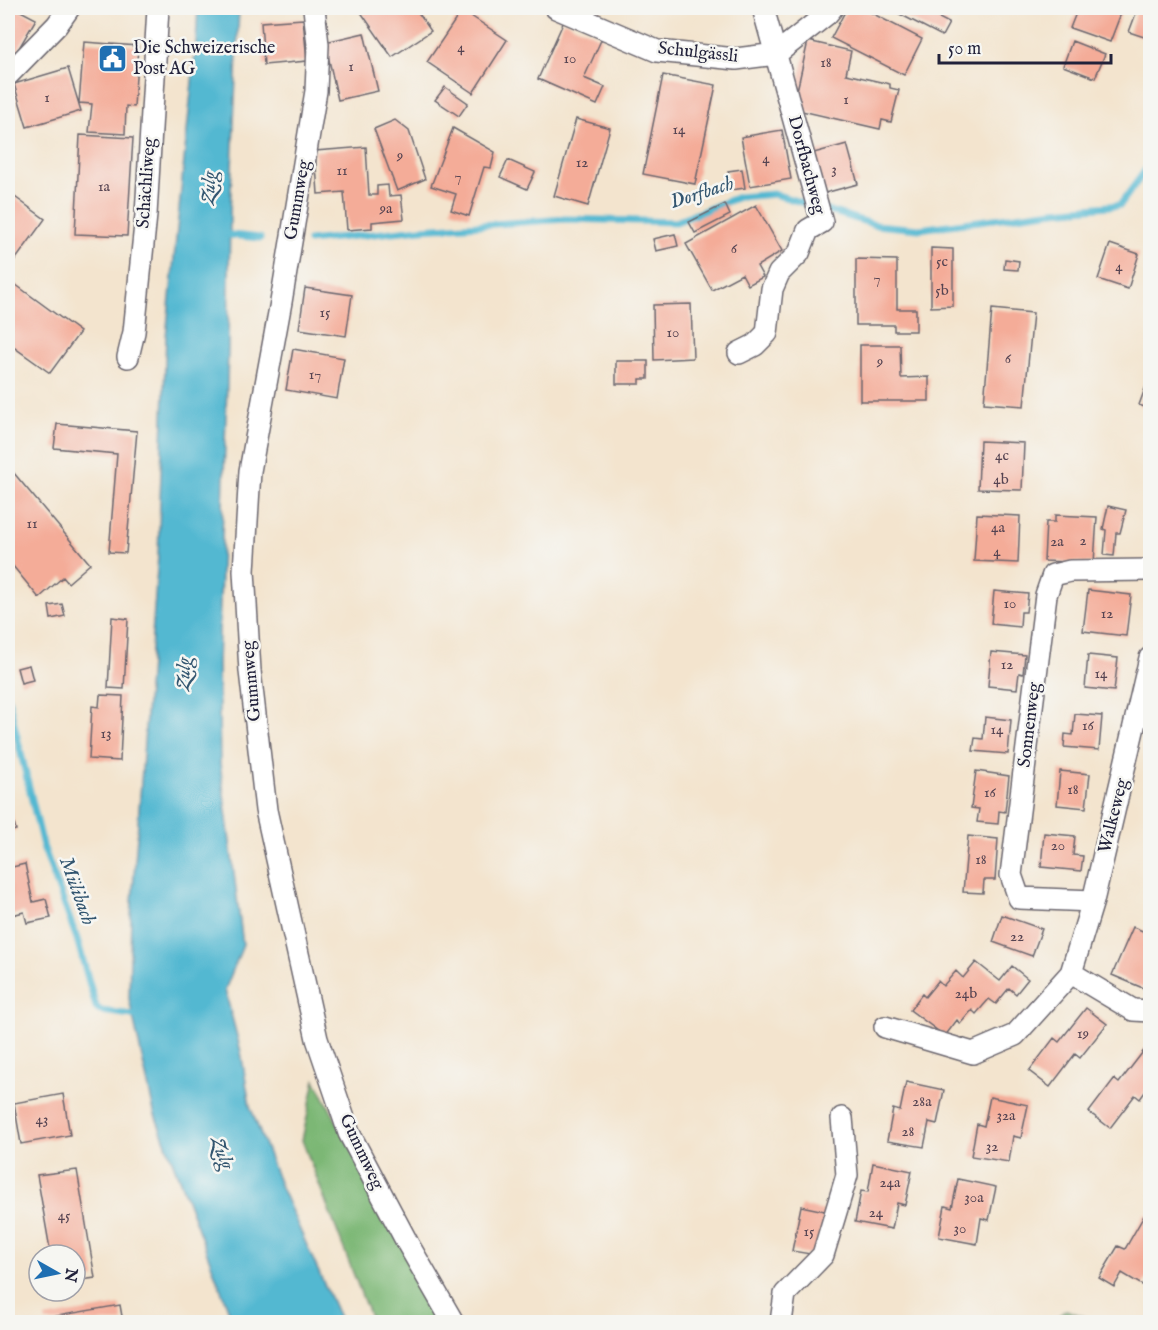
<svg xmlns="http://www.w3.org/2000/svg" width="1158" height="1330" viewBox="0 0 1158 1330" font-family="'IM FELL English',serif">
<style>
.forest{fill:#7cb775;stroke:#4f6c58;stroke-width:1.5}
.water{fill:#53b8d1;stroke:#3a6d86;stroke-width:1.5}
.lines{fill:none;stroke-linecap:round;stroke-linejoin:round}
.stream{stroke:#53b8d1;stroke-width:7}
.building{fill:#f4ac98}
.street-casing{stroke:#6b666e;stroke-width:24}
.street{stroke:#fff;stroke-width:21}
.labels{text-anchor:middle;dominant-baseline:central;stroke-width:5;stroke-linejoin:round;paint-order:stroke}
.number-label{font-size:15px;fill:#564452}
.poi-label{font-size:18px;fill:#22223b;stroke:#f6f6f2;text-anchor:start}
.street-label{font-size:18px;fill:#22223b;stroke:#f6f6f2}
.water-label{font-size:20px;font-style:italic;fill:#335670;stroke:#f6f6f2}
</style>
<rect width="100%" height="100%" fill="#f6f6f2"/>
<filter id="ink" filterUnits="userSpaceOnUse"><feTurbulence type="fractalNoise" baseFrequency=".0167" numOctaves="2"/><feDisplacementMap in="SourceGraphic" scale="12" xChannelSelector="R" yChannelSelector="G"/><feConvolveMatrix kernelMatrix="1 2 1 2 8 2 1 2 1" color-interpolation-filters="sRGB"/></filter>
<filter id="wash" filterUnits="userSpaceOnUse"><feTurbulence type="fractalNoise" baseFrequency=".008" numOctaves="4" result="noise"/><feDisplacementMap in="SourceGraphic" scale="24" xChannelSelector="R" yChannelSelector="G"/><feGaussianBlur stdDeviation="1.35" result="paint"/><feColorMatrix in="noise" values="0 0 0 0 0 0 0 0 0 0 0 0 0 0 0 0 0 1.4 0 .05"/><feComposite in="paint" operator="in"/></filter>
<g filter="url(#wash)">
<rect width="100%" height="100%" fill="#f3e4ce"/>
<path class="forest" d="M315,1080L442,1322H372L302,1140Z
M1066,1310L1093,1320L1095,1322H1050Z"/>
<path class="water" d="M198,8H239L230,214L228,351L218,665L220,763L243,945L225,990L241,1052L250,1106L280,1185L341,1322H233L154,1112L129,999L131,916L158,556L166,337L196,43Z"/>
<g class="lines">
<path class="stream" d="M221,234L260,238
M309,241L421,229L566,219L676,222L738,197L774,194L876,225L919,229L1054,211L1120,205L1150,164
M8,699L43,846L77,939L96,1007L101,1011L140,1016"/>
</g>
<g id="blocks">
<path class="building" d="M8,8H15L36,19L15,55L8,51Z
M358,8H415L431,31L392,57Z
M675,8H700V9L676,12Z
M847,8H862L922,39L904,75L831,38Z
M888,8H920L949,23L942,36Z
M1078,8H1123L1110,42L1070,28Z
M1138,8H1150V39L1129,32Z
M462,10L507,40L473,93L427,62Z
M303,19L307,61L264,65L261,22Z
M564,21L602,38L584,78L605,87L597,105L538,79Z
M364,33L378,91L338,100L325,42Z
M808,41L851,51L846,74L890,84V88L899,90L891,122L882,120L880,129L793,109Z
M1072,41L1105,54L1095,78L1063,66Z
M84,42L138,46L134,107L126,106L125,134L89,132L92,104L79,103Z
M68,68L81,111L27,127L14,84Z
M663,75L716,85L695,184L643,174Z
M445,87L468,103L459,116L435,100Z
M576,119L610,128L588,206L554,196Z
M395,120L409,131L425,179L397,191L374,129Z
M453,128L495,152L491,168L484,167L469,216L451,210L456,194L431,186Z
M782,130L791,179L750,186L741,137Z
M80,135L133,138L127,236L75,234Z
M847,144L858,184L821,194L810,154Z
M366,147L369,195H377V186L388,185L389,196L401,195L404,219L372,222V228L347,230L344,192L318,194L315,151Z
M508,160L535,172L527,189L500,177Z
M742,169L745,188L730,190L728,171Z
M8,192L45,219L8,270Z
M725,204L730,215L695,233L689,222Z
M756,205L782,251L757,266L763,277L748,285L742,274L712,290L686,244Z
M675,234L678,246L656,251L653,239Z
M1110,244L1139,254L1128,289L1098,279Z
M931,248L953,249V306L931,307Z
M856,259L897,260V309H916V331H894V325H856Z
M1005,259L1019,261L1018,270L1004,269Z
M8,279L80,332L50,373L8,343Z
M305,288L352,295L346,336L299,329Z
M691,304L693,358L654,360L653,305Z
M992,309L1033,313L1024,406L984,403Z
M860,345H900L901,378L929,377V401H860Z
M293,349L344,358L337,399L286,390Z
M616,361H648V379H640V384H616Z
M1150,375V409L1139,405Z
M57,424L137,431L126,553L109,552L117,454L54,448Z
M980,441L1024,443L1022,490L978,489Z
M8,466L90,564L68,583L63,577L39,598L8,560Z
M1108,506L1126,510L1120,533H1116L1114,556L1104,555L1106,530L1103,529Z
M977,514L1020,516L1018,563L974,561Z
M1055,515L1097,517L1094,563L1044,561L1046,522H1055Z
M1088,590L1131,595L1126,636L1083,631Z
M994,591L1028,594L1026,612H1021L1020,627L991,624Z
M62,604L65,616L51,619L49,606Z
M112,617L128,619L124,689L108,688Z
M991,652L1025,655L1023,674L1019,673L1017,689L988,686Z
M1088,655L1118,658L1114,691L1085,688Z
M29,665L33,680L21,683L17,668Z
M100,695L123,696L120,761L89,759L92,706L99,707Z
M1075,714L1102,716L1099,750L1064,747L1065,734L1073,735Z
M985,717L1011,720L1008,754L973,751L975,738L983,739Z
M976,771L1009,776L1005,812L999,811L998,824L977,822L979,809L971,808Z
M1060,771L1090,774L1086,808L1057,805Z
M8,801L16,830L8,832Z
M1044,833L1075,836L1073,855L1083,856L1081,871L1041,867Z
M968,836L998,839L995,880H984L983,893L963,892Z
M25,864L33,902L46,899L51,918L27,923L24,912L8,916V868Z
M1002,915L1042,929L1032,956L993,942Z
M1133,927L1150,934V991L1112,975Z
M976,962L1000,981L1012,966L1028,979L1016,994L1009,988L996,1004L989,999L976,1014L972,1010L960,1024L957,1020L945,1036L910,1010L922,994L925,997L938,981L943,986L956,971L963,978Z
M1086,1008L1107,1024L1080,1058L1075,1054L1050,1087L1029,1071L1054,1038L1059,1042Z
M1146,1048L1150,1052V1085L1140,1099L1135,1095L1110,1128L1089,1112L1114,1079L1119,1083Z
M906,1082L944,1090L937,1124L929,1122L924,1147L887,1141L893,1109L900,1111Z
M63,1094L70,1135L21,1144L14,1103Z
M990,1097L1028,1105L1021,1138L1013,1136L1009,1162L971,1156L977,1124L984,1126Z
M873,1163L912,1171L905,1205L897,1203L892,1229L855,1222L861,1191L868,1192Z
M77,1170L95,1278L75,1281V1255H51L37,1175Z
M958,1179L996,1187L989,1220L981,1218L977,1244L939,1237L945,1206L952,1208Z
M801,1206L825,1211L816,1255L792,1251Z
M1145,1214L1150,1217V1275L1142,1285L1122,1273L1114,1287L1099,1278L1118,1246L1125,1249Z
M120,1305L123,1322H46L45,1318Z"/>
</g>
</g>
<g filter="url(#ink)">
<use href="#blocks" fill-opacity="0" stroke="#6b666e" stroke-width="1.5"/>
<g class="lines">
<defs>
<path id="street" d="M314,8L318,45L316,91L281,302L250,471L244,571L250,671L266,810L317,1039L349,1133L408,1244L453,1322
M556,8L657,51L736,59L776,54L827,14L832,8
M8,75L57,25L69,8
M739,353L755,345L767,333L772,289L779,273L799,253L808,230L822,222L763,8
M128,357L134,332L146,215L158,8
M1093,901L1019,898L1011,875L1046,595L1053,575L1070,571L1150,570
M1071,973L1133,1010L1150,1011
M885,1027L973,1053L1015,1035L1071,973L1093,901L1150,658
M781,1322L785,1294L823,1255L847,1175L842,1118"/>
</defs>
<use href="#street" class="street-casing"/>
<use href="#street" class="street"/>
</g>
</g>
<defs>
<symbol id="civic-square" viewBox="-11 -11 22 22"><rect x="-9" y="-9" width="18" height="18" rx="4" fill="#1f6fb2" stroke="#f6f6f2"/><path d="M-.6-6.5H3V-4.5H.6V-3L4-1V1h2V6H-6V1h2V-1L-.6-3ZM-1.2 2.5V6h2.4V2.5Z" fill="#fff"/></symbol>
</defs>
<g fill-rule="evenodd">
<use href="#civic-square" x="96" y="42" width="33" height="33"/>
</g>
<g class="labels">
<g class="number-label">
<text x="461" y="47">4</text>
<text x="570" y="58">10</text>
<text x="826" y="62">18</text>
<text x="351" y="66">1</text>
<text x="47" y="97">1</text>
<text x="846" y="99">1</text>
<text x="679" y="129">14</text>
<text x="400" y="155">9</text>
<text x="766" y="158">4</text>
<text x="582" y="162">12</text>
<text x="834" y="169">3</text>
<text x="342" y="170">11</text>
<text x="458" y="176">7</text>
<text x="104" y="186">1a</text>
<text x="386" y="208">9a</text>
<text x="734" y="248">6</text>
<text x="942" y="261">5c</text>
<text x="1119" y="266">4</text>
<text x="877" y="278">7</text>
<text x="942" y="290">5b</text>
<text x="325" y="312">15</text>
<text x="673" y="332">10</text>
<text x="1008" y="358">6</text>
<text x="880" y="361">9</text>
<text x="315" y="374">17</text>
<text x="1002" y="455">4c</text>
<text x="1001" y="479">4b</text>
<text x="32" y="523">11</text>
<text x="998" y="527">4a</text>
<text x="1083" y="540">2</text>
<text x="1057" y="541">2a</text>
<text x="997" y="551">4</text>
<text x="1010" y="603">10</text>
<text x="1107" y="613">12</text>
<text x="1007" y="664">12</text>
<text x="1101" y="673">14</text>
<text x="1088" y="725">16</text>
<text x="997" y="729">14</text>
<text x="106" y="733">13</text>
<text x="1073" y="789">18</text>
<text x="990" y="792">16</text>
<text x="1058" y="845">20</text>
<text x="981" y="859">18</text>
<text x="1017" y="936">22</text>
<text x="966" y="993">24b</text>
<text x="1083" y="1033">19</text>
<text x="922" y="1101">28a</text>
<text x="1006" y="1115">32a</text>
<text x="42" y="1119">43</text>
<text x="908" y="1131">28</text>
<text x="992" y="1146">32</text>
<text x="890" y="1182">24a</text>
<text x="974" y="1197">30a</text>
<text x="876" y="1212">24</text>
<text x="64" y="1215">45</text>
<text x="960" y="1228">30</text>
<text x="809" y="1231">15</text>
</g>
<g class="poi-label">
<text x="133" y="48">Die Schweizerische<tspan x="133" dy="21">Post AG</tspan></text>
</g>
<g class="street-label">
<text transform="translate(698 53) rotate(6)">Schulgässli</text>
<text transform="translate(806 165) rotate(75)">Dorfbachweg</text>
<text transform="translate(147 183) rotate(-86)">Schächliweg</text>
<text transform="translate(298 200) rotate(-80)">Gummweg</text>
<text transform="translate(252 681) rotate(-95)">Gummweg</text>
<text transform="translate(1030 725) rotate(-83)">Sonnenweg</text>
<text transform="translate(1114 816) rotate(-76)">Walkeweg</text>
<text transform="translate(361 1152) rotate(65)">Gummweg</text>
</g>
<g class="water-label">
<text transform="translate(209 188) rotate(-87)">Zulg</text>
<text transform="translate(702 193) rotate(-18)">Dorfbach</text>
<text transform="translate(184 674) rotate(-88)">Zulg</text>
<text transform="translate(77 891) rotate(70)">Mülibach</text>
<text transform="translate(222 1153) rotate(69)">Zulg</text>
</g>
</g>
<rect width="1158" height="1330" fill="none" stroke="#f6f6f2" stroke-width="30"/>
<g transform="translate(57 1273) rotate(99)"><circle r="28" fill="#f6f6f2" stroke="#a1a1a9" stroke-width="1.5"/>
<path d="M0-4.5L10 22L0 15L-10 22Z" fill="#1f6fb2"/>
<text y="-9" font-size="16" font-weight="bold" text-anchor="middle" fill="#22223b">N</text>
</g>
<path d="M939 54v9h172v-9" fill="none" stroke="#22223b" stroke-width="3"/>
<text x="948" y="54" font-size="18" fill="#22223b" stroke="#f6f6f2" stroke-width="4.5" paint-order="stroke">50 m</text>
</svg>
